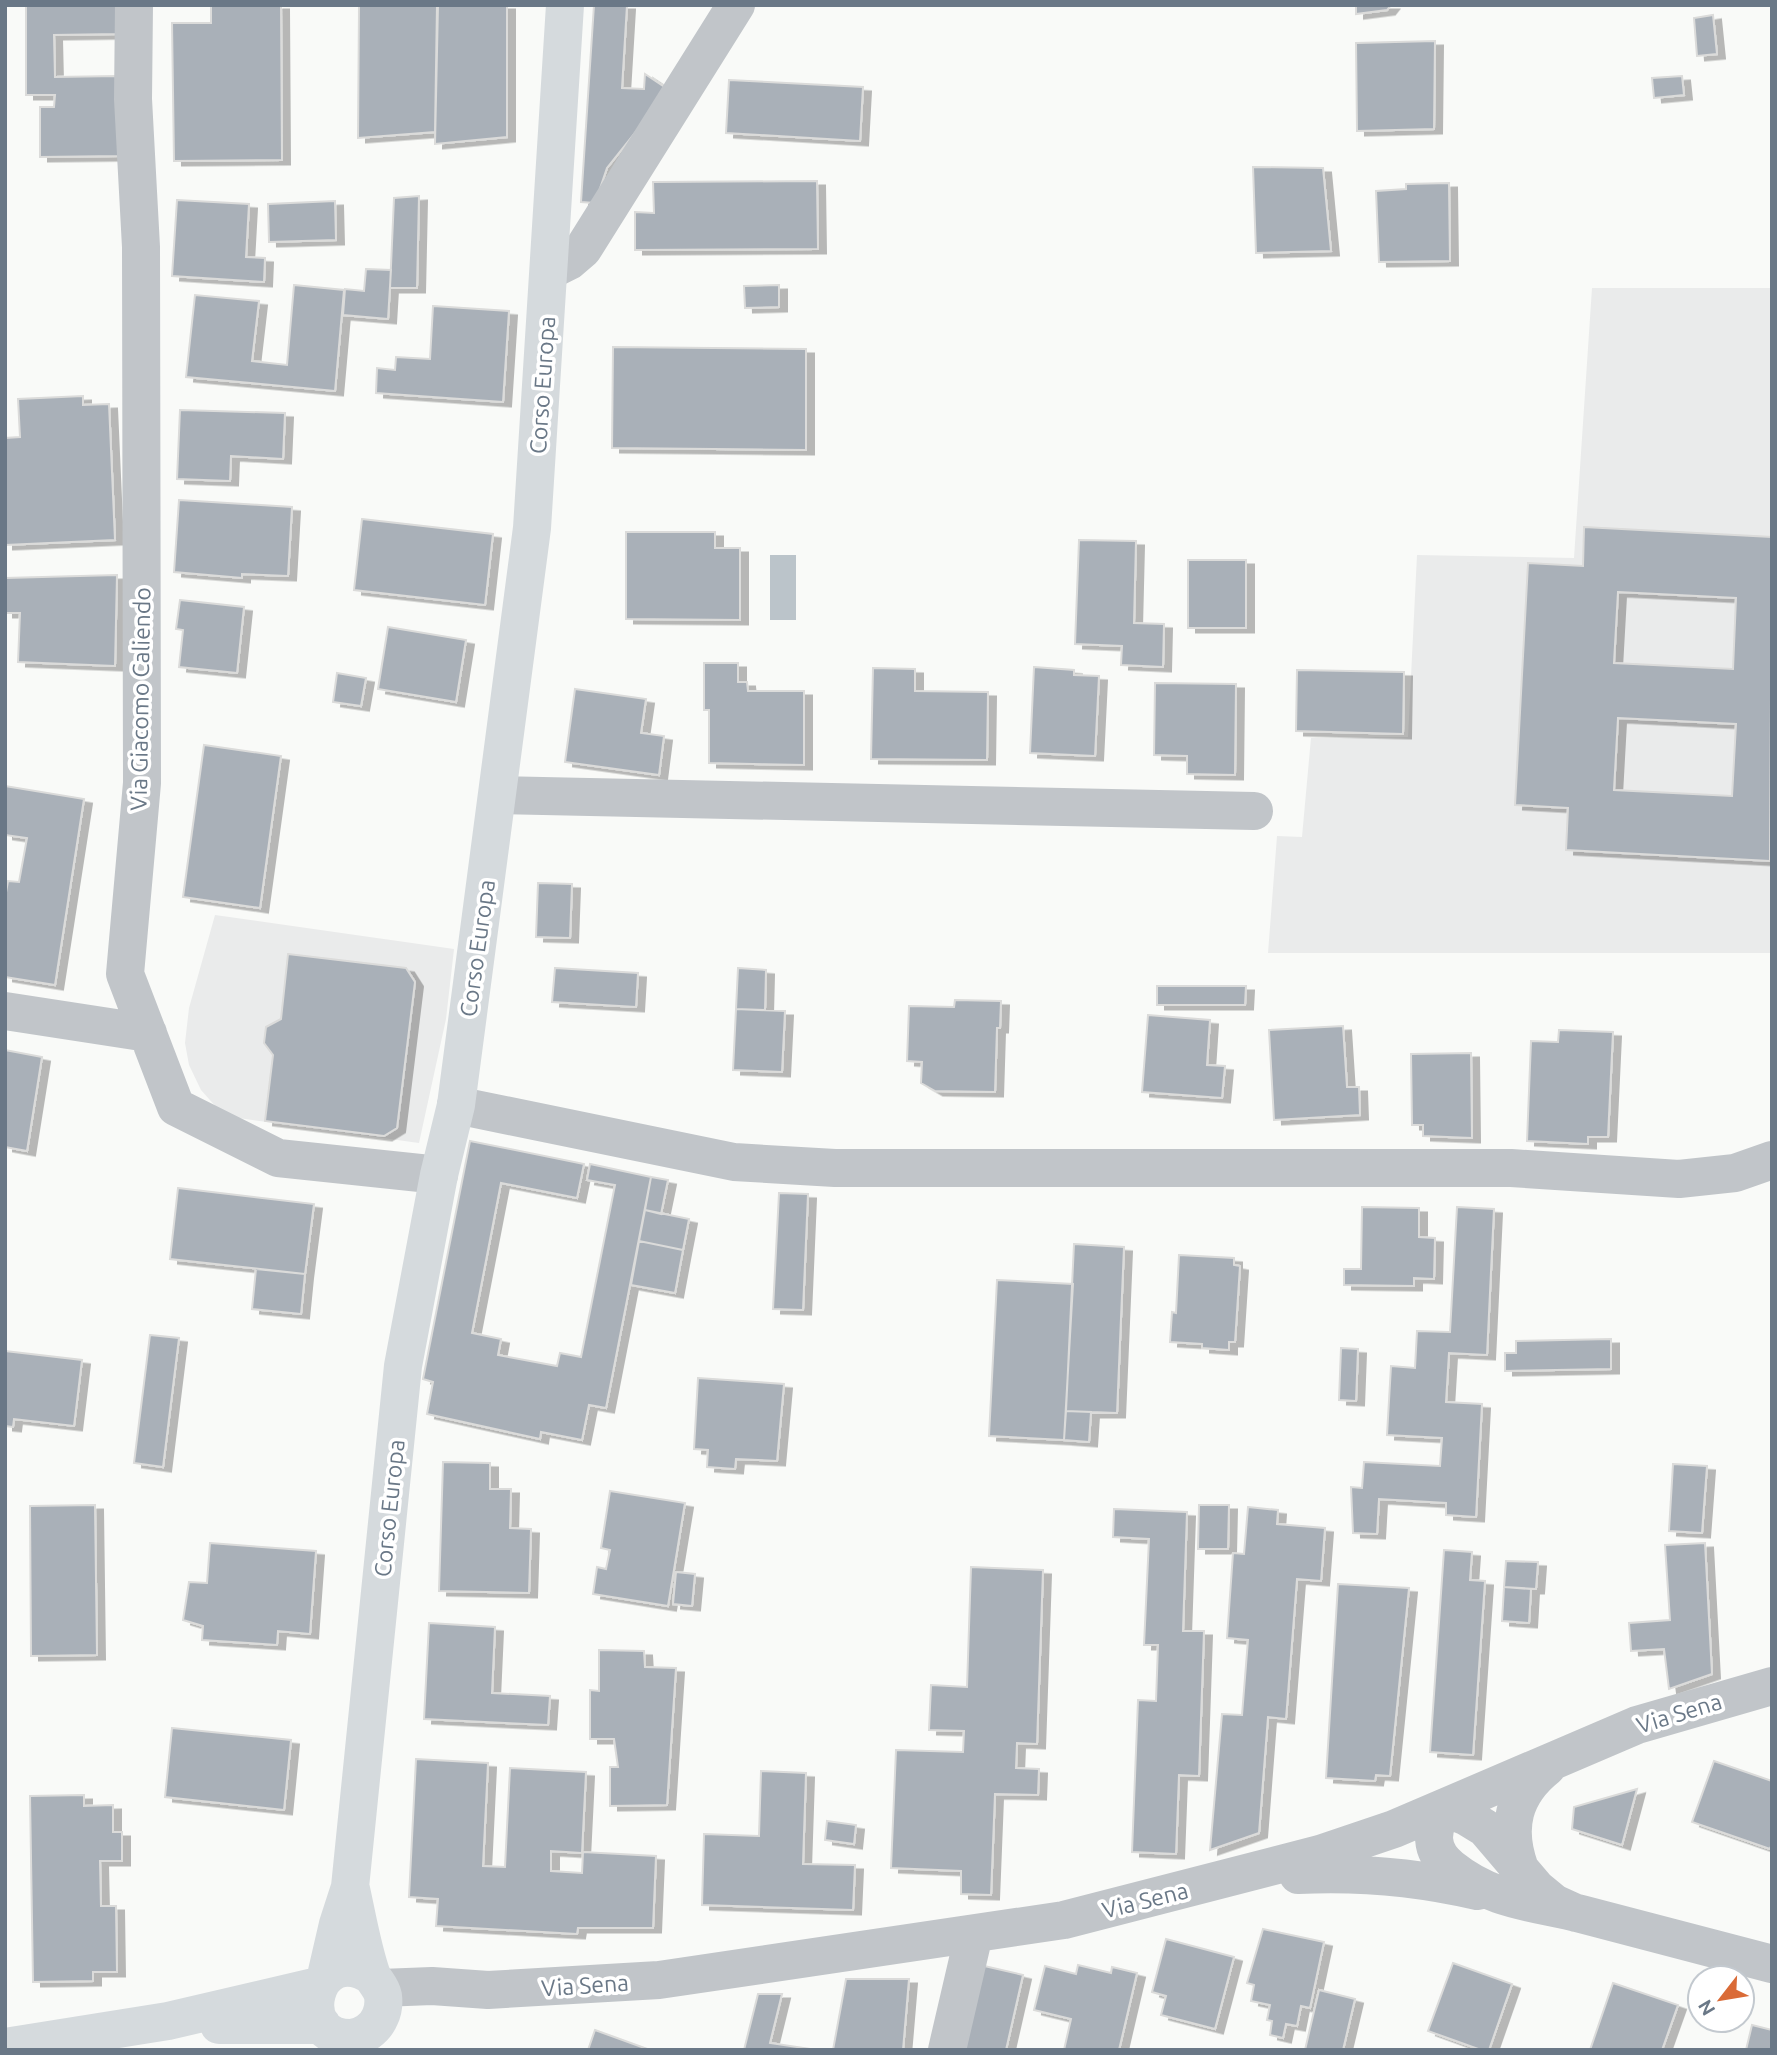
<svg xmlns="http://www.w3.org/2000/svg" width="1777" height="2055" viewBox="0 0 1777 2055" font-family="Ubuntu,sans-serif">
<style>
.built{fill:#eaebeb}
.water{fill:#bbc4ca}
.building{fill:#a9b0b8;stroke:#dbdbda;stroke-width:2;fill-rule:evenodd;filter:url(#shadow)}
.lines{fill:none;stroke-linecap:round;stroke-linejoin:round}
.minor{stroke:#c1c5c9;stroke-width:38}
.major{stroke:#d5dadd;stroke-width:38}
.labels{text-anchor:middle;dominant-baseline:central;stroke-width:7;stroke-linejoin:round;paint-order:stroke}
.street-label{font-size:23px;fill:#6a7887;stroke:#fff}
</style>
<defs>
<filter id="shadow"><feDropShadow dx="8" dy="4.5" stdDeviation="0" flood-color="#0004"/></filter>
</defs>
<rect width="100%" height="100%" fill="#f9faf8"/>
<path class="built" d="M1592,288H1772V953H1268L1277,836L1302,837L1311,738L1408,737L1417,555L1574,558Z
M215,915L454,949L446,1019L419,1143L231,1117L217,1108L201,1090L189,1065L185,1043L189,1008Z"/>
<path class="water" d="M770,555H796V620H770Z"/>
<path class="building" d="M26,5H117V34L54,35L55,77L118,76V156L40,157V107H54L55,95H26Z
M211,5H281L282,160L174,161L172,23H211Z
M359,5H437L435,132L358,138Z
M438,5H507V137L435,144Z
M594,5H627L622,88L644,89L645,74L669,90L607,168L595,203L581,202Z
M1356,5H1391L1387,10L1356,14Z
M1713,15L1717,54L1697,56L1694,18Z
M1435,41L1434,129L1357,131L1356,43Z
M1682,76L1684,95L1654,98L1652,78Z
M729,80L863,87L860,141L726,133Z
M1253,167L1323,168L1331,251L1256,253Z
M817,181L818,249L635,250V212L654,213L653,182Z
M1449,183L1450,261L1379,262L1376,191L1406,189V184Z
M419,196L417,288H390L394,198Z
M177,200L249,204L246,257L265,258L264,282L172,276Z
M335,201L336,240L269,242L268,204Z
M366,269L391,270L388,319L343,315L345,289L364,291Z
M294,285L344,290L335,391L186,377L195,295L259,301L252,361L287,365Z
M779,285V307L745,308L744,286Z
M433,306L509,311L503,402L376,393L377,368L395,370L396,357L430,359Z
M613,347L806,349V450L612,448Z
M83,396V405L109,404L115,540L5,545V438L20,437L18,399Z
M180,410L285,413L283,459L231,456L230,481L177,479Z
M179,500L292,507L288,576L242,574V578L174,572Z
M362,519L493,534L485,605L354,590Z
M1584,527L1772,537L1770,861L1566,850L1568,808L1515,805L1528,563L1583,566ZM1618,592L1736,598L1733,669L1614,663ZM1618,718L1736,724L1732,796L1614,790Z
M626,532H715V548H740V620L626,619Z
M1079,540L1136,541L1134,623L1164,624L1163,667L1121,665L1122,646L1075,644Z
M1188,560H1246V628H1188Z
M117,575L115,666L18,662L20,613H5V578Z
M180,600L244,607L237,673L179,667L183,630L176,629Z
M388,627L466,640L456,702L378,689Z
M704,663H738V682H747L748,691H804V765L709,763V710H704Z
M1034,667L1074,670V675L1099,676L1095,756L1030,753Z
M873,668L915,669V691L988,692L987,760L871,759Z
M1297,670L1404,672L1403,734L1296,731Z
M337,673L366,678L361,706L333,702Z
M1155,683L1236,684L1235,775L1187,774V756L1154,755Z
M575,689L646,699L641,733L664,736L659,775L565,762Z
M204,745L281,756L260,908L183,897Z
M5,786L84,799L55,985L5,977V898L8,881L19,882L27,838L5,835Z
M538,883L572,884L570,938L536,937Z
M288,954L406,968L415,982L397,1128L384,1136L265,1121L273,1055L264,1043L266,1027L281,1019Z
M555,968L638,973L636,1007L552,1002Z
M738,968L766,970L765,1010L736,1009Z
M1157,986H1246L1245,1005H1157Z
M955,1000L1001,1001L1000,1028H997L995,1092L935,1091L921,1083L922,1062L907,1061L909,1006L954,1007Z
M736,1009L785,1011L782,1072L733,1070Z
M1148,1015L1210,1020L1207,1065L1225,1066L1222,1098L1142,1092Z
M1343,1026L1347,1087H1359L1360,1115L1274,1120L1269,1030Z
M1559,1030L1613,1032L1608,1137H1588V1144L1527,1141L1531,1041L1558,1042Z
M5,1050L42,1057L27,1151L5,1147Z
M1471,1053L1472,1138L1423,1136V1125H1412L1411,1054Z
M470,1141L584,1164L577,1198L501,1183L472,1333L501,1339L498,1355L557,1366L560,1353L581,1357L615,1185L587,1180L590,1164L651,1177L606,1408L589,1405L582,1440L541,1432L540,1439L427,1414L433,1382L423,1379Z
M651,1177L668,1180L661,1214L645,1210Z
M178,1188L314,1204L305,1274L170,1259Z
M779,1193L808,1194L803,1310L773,1309Z
M1362,1207L1419,1208V1237L1435,1238L1434,1279L1414,1278V1286L1344,1285V1269H1361Z
M1457,1207L1494,1209L1487,1355L1449,1353L1446,1402L1482,1404L1476,1517L1446,1515V1503L1379,1499L1377,1534L1353,1533L1351,1487L1362,1488L1364,1462L1440,1466L1442,1438L1387,1435L1391,1366L1415,1368L1417,1331L1450,1332Z
M645,1210L689,1219L683,1250L639,1241Z
M639,1241L683,1250L675,1293L631,1285Z
M1074,1244L1124,1247L1117,1413L1066,1411Z
M1179,1255L1234,1258V1265L1240,1266L1235,1342H1229V1350L1202,1348V1344L1170,1342L1172,1312L1176,1313Z
M256,1269L305,1274L301,1314L252,1309Z
M997,1280L1073,1284L1064,1440L989,1436Z
M150,1335L179,1338L163,1467L134,1463Z
M1611,1339V1369L1505,1371V1353H1516V1341Z
M1341,1348L1358,1349L1356,1401L1339,1400Z
M5,1351L82,1360L74,1426L14,1419L13,1427L5,1426Z
M698,1378L784,1384L777,1461L736,1459L735,1469L707,1467L708,1450L694,1449Z
M1066,1411L1091,1412L1089,1442L1064,1440Z
M443,1462L490,1463V1489H511L510,1528L531,1529L529,1593L439,1591Z
M1673,1464L1707,1466L1702,1533L1669,1531Z
M610,1491L685,1503L668,1606L593,1594L597,1567L606,1569L610,1550L601,1548Z
M95,1505L97,1655L31,1656L30,1506Z
M1199,1505H1229L1228,1549H1198Z
M1248,1507L1278,1510L1277,1524L1325,1528L1321,1581L1297,1579L1286,1719L1268,1717L1259,1833L1210,1850L1222,1714L1242,1715L1248,1640L1227,1638L1233,1553L1244,1554Z
M1114,1509L1187,1512L1183,1631H1204L1199,1776L1179,1775L1176,1854L1132,1852L1138,1700L1156,1701L1158,1645H1144L1149,1539L1113,1537Z
M210,1543L316,1551L310,1634L278,1631L277,1645L202,1640L203,1626L183,1620L189,1582L207,1583Z
M1705,1543L1712,1674L1669,1689L1664,1649L1631,1651L1629,1623L1670,1620L1665,1545Z
M1444,1550L1472,1552L1470,1580L1485,1581L1473,1755L1430,1752Z
M1506,1561L1538,1562L1536,1589L1504,1587Z
M971,1567L1043,1570L1037,1744L1017,1743L1016,1768L1039,1769L1038,1795L995,1794L991,1895L961,1894V1871L891,1868L896,1750L963,1752L964,1731L929,1730L931,1685L967,1687Z
M676,1572L695,1574L692,1606L673,1604Z
M1338,1584L1409,1588L1390,1776L1376,1775L1375,1781L1326,1778Z
M1504,1587L1531,1589L1529,1623L1502,1621Z
M429,1623L495,1627L492,1693L550,1696L548,1725L424,1719Z
M599,1650L644,1651L645,1667L676,1668L667,1805L610,1806V1767H618L614,1739H590V1690L599,1691Z
M172,1728L291,1740L284,1810L165,1797Z
M416,1759L488,1763L483,1866L505,1867L510,1768L586,1772L582,1853L551,1851V1871L582,1873L583,1852L656,1856L653,1928H578L577,1934L436,1926L438,1899L409,1897Z
M1714,1761L1772,1781V1843L1770,1849L1692,1822Z
M761,1771L806,1773L803,1864L855,1865L853,1910L702,1905L704,1834L759,1836Z
M1637,1789L1622,1845L1572,1829L1574,1807Z
M84,1795V1806L113,1805V1832H122V1861H100L101,1906H116L117,1972H93V1981L33,1982L30,1796Z
M827,1821L856,1825L854,1844L825,1840Z
M1263,1929L1324,1942L1310,2008L1301,2006L1297,2026L1286,2024L1283,2038L1270,2035L1272,2021L1267,2020L1270,2005L1251,2001L1254,1985L1247,1983Z
M1166,1939L1234,1957L1215,2029L1161,2015L1166,1996L1152,1992Z
M1453,1963L1512,1984L1489,2050H1481L1428,2031Z
M980,1965L1023,1975L1006,2050H960Z
M1078,1965L1111,1973L1112,1967L1137,1973L1119,2050H1064L1071,2019L1034,2010L1045,1966L1076,1974Z
M846,1979H909L903,2050H833Z
M1613,1983L1678,2005L1662,2050H1590Z
M1319,1990L1355,1999L1343,2050H1305Z
M758,1994H782L770,2043L817,2050H744Z
M1752,2025L1772,2030V2050H1746Z
M595,2030L650,2050H588Z"/>
<g class="lines">
<path class="minor" d="M134,5L133,99L141,247L142,783L125,974L176,1107L278,1158L439,1175
M549,271L569,261L583,249L736,5
M498,795L1254,811
M5,1011L148,1033
M456,1105L734,1162L835,1168H1511L1679,1179L1735,1173L1772,1160
M1520,1869C1505,1828 1513,1794 1547,1767
M1298,1875C1359,1872 1417,1877 1477,1891
M1576,1913L1554,1903L1537,1889L1485,1828L1467,1817L1445,1808C1430,1829 1429,1851 1451,1868C1492,1901 1533,1902 1581,1914C1644,1931 1708,1947 1772,1964
M381,1988L432,1986L488,1990L659,1980L1064,1920L1320,1854L1394,1829L1637,1725L1772,1686
M947,2050L974,1934"/>
<path class="major" d="M351,1889C357,1916 362,1946 371,1973C374,1982 381,1986 383,1996C384,2004 383,2011 380,2017C375,2029 363,2037 351,2038C290,2039 314,1939 372,1976
M326,1976L338,1924L350,1887L403,1366L439,1175L456,1105L532,528L565,5
M219,2025H322
M5,2047L168,2021L318,1986"/>
</g>
<g class="labels">
<g class="street-label">
<text transform="translate(542 385) rotate(-86)">Corso Europa</text>
<text transform="translate(140 699) rotate(-89)">Via Giacomo Caliendo</text>
<text transform="translate(477 948) rotate(-82)">Corso Europa</text>
<text transform="translate(389 1508) rotate(-84)">Corso Europa</text>
<text transform="translate(1679 1713) rotate(-17)">Via Sena</text>
<text transform="translate(1145 1900) rotate(-14)">Via Sena</text>
<text transform="translate(585 1985) rotate(-4)">Via Sena</text>
</g>
</g>
<rect width="1777" height="2055" fill="none" stroke="#6a7887" stroke-width="14"/>
<g transform="translate(1721 1999) rotate(239)"><circle r="33" fill="#ffffff" stroke="#c3c9cf" stroke-width="2"/>
<path d="M0-5L12 26L0 18L-12 26Z" fill="#da6b37"/>
<text y="-10" font-size="19" font-weight="bold" text-anchor="middle" fill="#6a7887">N</text>
</g>
</svg>
